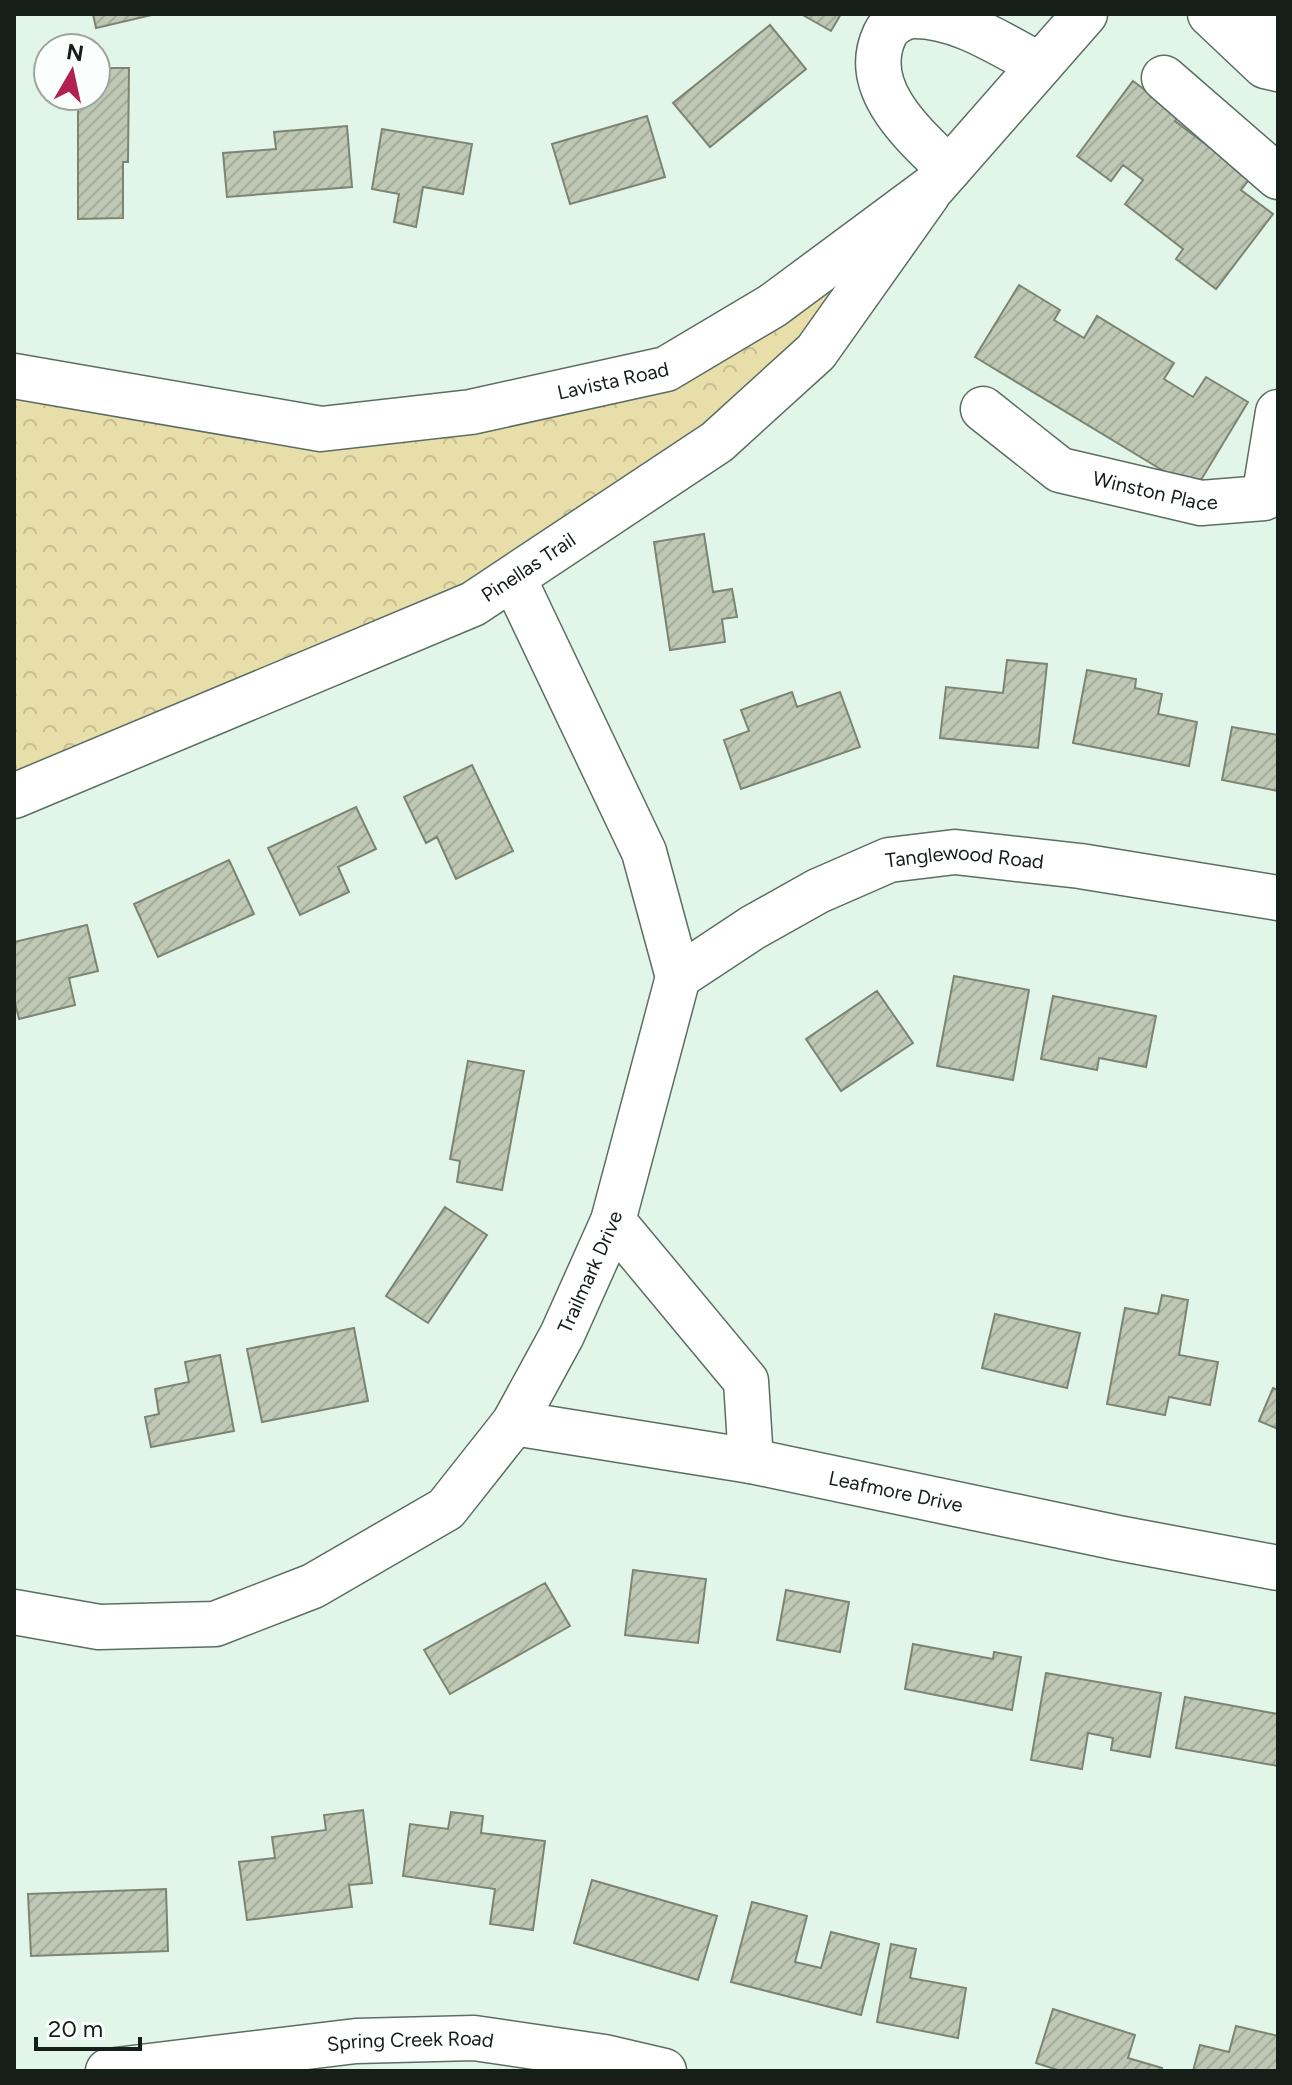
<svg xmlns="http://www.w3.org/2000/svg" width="1292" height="2085" viewBox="0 0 1292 2085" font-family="Figtree,sans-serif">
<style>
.park{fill:url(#park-crowns)}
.building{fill:url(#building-hatch);stroke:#7c8572;stroke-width:2}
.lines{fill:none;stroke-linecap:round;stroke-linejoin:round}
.minor-casing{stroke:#5b6e63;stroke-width:47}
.major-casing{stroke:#5b6e63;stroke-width:47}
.minor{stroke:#fff;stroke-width:44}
.major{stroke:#fff;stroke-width:44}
.labels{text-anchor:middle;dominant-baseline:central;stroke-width:6;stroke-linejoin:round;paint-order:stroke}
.street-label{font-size:20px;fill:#161e19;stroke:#fafefc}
</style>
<defs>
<pattern id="park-crowns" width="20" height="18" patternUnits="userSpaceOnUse" patternTransform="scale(2)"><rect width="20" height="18" fill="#e8deaa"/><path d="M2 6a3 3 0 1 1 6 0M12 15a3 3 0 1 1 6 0" fill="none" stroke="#c6be92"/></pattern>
<pattern id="building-hatch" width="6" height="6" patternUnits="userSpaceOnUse" patternTransform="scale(2)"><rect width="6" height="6" fill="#bec8b4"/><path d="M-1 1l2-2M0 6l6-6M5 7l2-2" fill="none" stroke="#a3ab9a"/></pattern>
</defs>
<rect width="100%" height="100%" fill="#e1f6e9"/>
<path class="park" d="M934,186L816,352L514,579L14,796V398L321,429L666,369Z"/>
<path class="building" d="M93,14H151L152,15L96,28Z
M801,14H841L831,31Z
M770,25L806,69L710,147L673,103Z
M96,68H129L128,162H123V218L78,219V96H96Z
M1133,81L1179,116L1175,121L1216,152L1255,172L1241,190L1273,214L1216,289L1176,259L1183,249L1125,204L1143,180L1123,165L1111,181L1077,156Z
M647,116L665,177L570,204L552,144Z
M347,126L352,187L227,197L223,153L276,149L274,132Z
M382,129L472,144L463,194L423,187L416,227L394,222L399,194L372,189Z
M1019,285L1060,310L1054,320L1084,338L1097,316L1174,363L1164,379L1193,397L1206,377L1248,402L1195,490L975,357Z
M704,534L713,592L732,589L737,617L722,619L725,642L670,650L654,542Z
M1007,660L1047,664L1038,748L940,738L946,687L1003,693Z
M1087,670L1136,679L1135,688L1162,694L1158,714L1197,722L1189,766L1073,743Z
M792,692L797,707L840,692L860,747L741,789L724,740L749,731L741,710Z
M1232,727L1278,735V791L1222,780Z
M472,765L513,851L456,879L437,837L426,843L404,797Z
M356,807L376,849L338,867L349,892L300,915L268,848Z
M229,860L254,914L158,957L134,904Z
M87,925L98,971L69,978L75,1005L19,1019L14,999V942Z
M954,976L1029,990L1013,1080L937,1066Z
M877,991L913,1043L841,1091L806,1039Z
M1053,996L1156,1016L1146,1067L1099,1058L1097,1070L1041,1059Z
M468,1061L524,1071L502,1190L457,1182L460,1161L450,1159Z
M445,1207L487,1235L428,1323L386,1296Z
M1162,1295L1188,1300L1179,1355L1218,1362L1210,1405L1169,1397L1165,1415L1107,1404L1125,1308L1158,1314Z
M995,1314L1080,1333L1067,1388L982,1368Z
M354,1328L368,1401L262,1422L247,1349Z
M220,1355L234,1431L151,1447L145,1417L159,1414L155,1389L189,1382L185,1362Z
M1273,1388L1278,1390V1429L1259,1421Z
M633,1570L706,1579L698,1643L625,1635Z
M545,1583L570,1626L450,1694L424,1650Z
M786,1590L849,1602L840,1652L777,1640Z
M913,1644L993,1659L994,1652L1021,1657L1012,1710L905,1689Z
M1046,1673L1161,1693L1150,1757L1111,1750L1113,1738L1088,1733L1082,1769L1031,1760Z
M1185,1697L1278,1714V1766L1176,1748Z
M363,1810L372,1883L349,1885L352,1907L247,1920L239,1862L275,1858L272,1837L326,1830L324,1815Z
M451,1812L483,1816L481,1833L545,1841L533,1930L490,1924L495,1889L403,1876L410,1824L448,1829Z
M592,1880L717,1916L698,1980L574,1943Z
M166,1889L168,1951L31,1956L28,1894Z
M752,1902L807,1916L795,1962L821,1968L831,1932L879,1944L861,2015L731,1982Z
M891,1944L916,1949L910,1978L966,1988L958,2038L877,2022Z
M1053,2009L1135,2035L1128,2058L1162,2068L1161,2071H1061L1036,2063Z
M1236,2026L1278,2036V2071H1193L1200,2045L1229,2052Z"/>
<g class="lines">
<defs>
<g id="minor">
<path d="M1210,14L1265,66L1278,69"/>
<path d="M1265,14L1278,32"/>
<path d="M1164,78L1278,177"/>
<path d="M949,169C914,135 859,88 885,34C889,25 903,16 914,16C960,16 1001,45 1040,65"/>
<path id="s1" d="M983,409L1060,470L1201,503L1264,498L1278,412"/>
<path id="s2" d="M14,796L473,604L717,442L816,352L928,194"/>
<path id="s3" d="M678,977L752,928L818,891L889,860L955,852L1080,866L1278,898"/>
<path d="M613,1221L746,1381L751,1461"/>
<path id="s4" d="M514,1423L751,1461L1118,1538L1278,1568"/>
<path id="s5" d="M14,1612L99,1627L215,1624L313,1586L446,1509L514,1423L562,1335L613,1221L678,977L644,852L514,579"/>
<path id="s6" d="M108,2071L356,2041L474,2038L604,2057L664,2071"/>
</g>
<g id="major">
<path id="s7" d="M14,376L321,429L471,412L666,369L772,306L934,186L1085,14"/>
</g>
</defs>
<use href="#minor" class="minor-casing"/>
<use href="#major" class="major-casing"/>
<use href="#minor" class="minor"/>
<use href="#major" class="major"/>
</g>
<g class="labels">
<g class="street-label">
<text stroke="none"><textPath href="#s7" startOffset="608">Lavista Road</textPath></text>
<text stroke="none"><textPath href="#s1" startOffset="196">Winston Place</textPath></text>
<text stroke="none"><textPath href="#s2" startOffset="564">Pinellas Trail</textPath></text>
<text stroke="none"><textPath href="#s3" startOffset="318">Tanglewood Road</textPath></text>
<text stroke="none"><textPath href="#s5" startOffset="740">Trailmark Drive</textPath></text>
<text stroke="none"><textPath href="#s4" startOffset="388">Leafmore Drive</textPath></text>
<text stroke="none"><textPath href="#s6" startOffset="304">Spring Creek Road</textPath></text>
</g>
</g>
<rect width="1292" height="2085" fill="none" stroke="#161e19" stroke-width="32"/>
<g transform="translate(72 72) rotate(9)"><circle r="38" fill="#fafefc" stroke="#9fa4a1" stroke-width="2"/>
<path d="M0-6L14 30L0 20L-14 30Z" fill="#b22150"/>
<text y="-12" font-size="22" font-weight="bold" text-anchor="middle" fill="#161e19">N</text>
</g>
<path d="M36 2037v12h104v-12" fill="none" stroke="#161e19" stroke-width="4"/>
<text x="48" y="2037" font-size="24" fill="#161e19" stroke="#fafefc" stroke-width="6" paint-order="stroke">20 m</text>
</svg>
